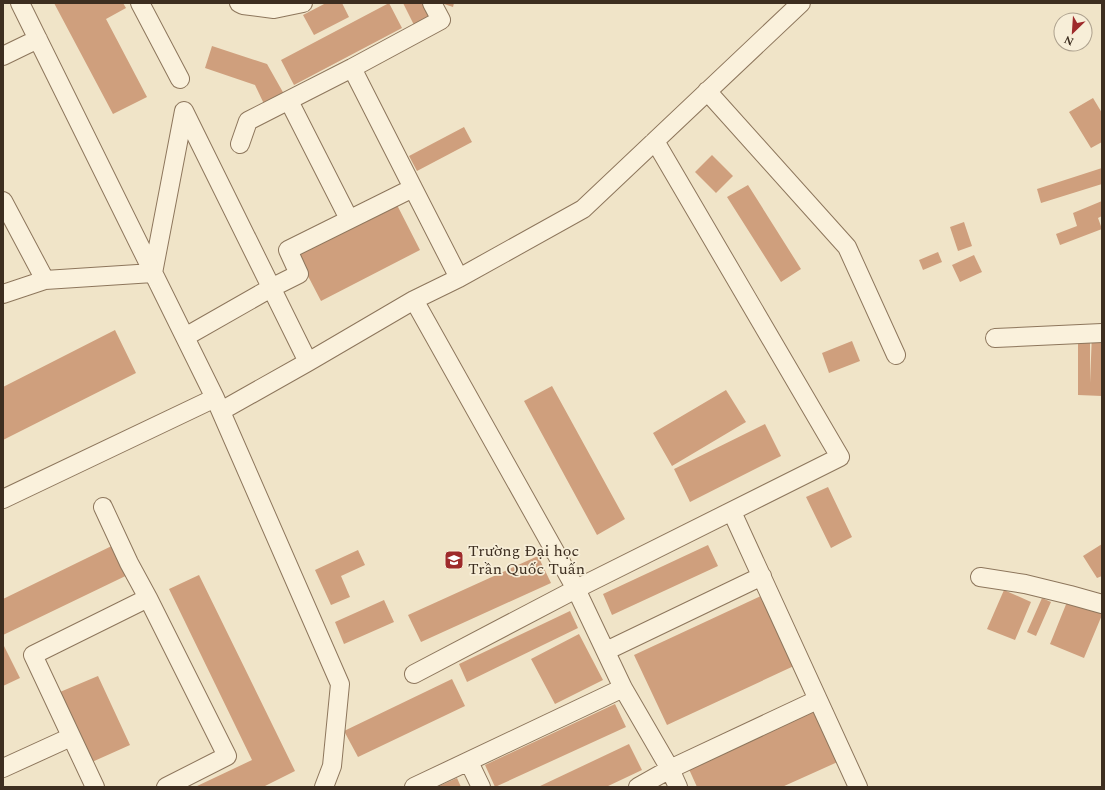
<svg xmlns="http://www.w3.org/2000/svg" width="1105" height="790" viewBox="0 0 1105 790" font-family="Spectral,serif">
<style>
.building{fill:#cf9f7d}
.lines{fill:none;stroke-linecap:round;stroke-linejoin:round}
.minor-casing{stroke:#8d765c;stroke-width:20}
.minor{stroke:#faf1dc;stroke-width:18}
.labels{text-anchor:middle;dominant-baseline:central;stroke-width:3.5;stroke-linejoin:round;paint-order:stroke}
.poi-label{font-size:16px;fill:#3d2e20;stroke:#f7eed8;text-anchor:start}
</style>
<rect width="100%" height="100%" fill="#f0e4c8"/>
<path class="building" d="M54,3H123L126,8L106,19L147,97L113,114Z
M326,3H342L349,17L314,35L303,15Z
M389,3L402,28L294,85L281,60Z
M403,3H426L433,16L415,27Z
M441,3H454L453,7Z
M212,46L267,64L284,94L265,106L255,85L205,68Z
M1093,98L1102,113V142L1091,148L1069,112Z
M464,127L472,142L417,171L409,156Z
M712,155L733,176L716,193L695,172Z
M1102,168V184L1041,203L1037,189Z
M748,185L801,269L781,282L727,197Z
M1102,201V216L1098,218L1102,229L1060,245L1056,234L1077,226L1073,213Z
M396,203L420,250L321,301L297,255Z
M964,222L972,246L958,251L950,227Z
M938,252L942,262L923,270L919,260Z
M974,255L982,272L960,282L952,265Z
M115,330L136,373L3,440V387Z
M1092,334L1102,335V396L1078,395V338H1090V383Z
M852,341L860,361L829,373L822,353Z
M552,386L625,519L597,535L524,401Z
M726,390L746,422L672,466L653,433Z
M765,424L781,456L690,502L674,469Z
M828,487L852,537L831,548L806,497Z
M126,539L140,569L3,635V599Z
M1102,544V576L1097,578L1083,556Z
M708,545L718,566L612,615L603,594Z
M358,550L365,565L341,576L350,597L331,605L315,570Z
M538,556L551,583L421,642L408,615Z
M199,575L295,771L263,787H195L252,760L169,589Z
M1004,590L1031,602L1015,640L987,629Z
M763,595L796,665L667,725L634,655Z
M1069,597L1102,610V615L1084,658L1050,644Z
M1042,598L1051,602L1036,636L1027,632Z
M384,600L394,622L344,644L335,622Z
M570,611L578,628L467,682L459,664Z
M579,634L603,680L555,704L531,659Z
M3,644L20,678L3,686Z
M98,676L130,745L92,762L60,692Z
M452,679L465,706L358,757L344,731Z
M615,704L626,727L495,787L485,765Z
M819,709L842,760L782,787H697L688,767Z
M629,744L642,770L606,787H538Z
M457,778L461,787H437Z"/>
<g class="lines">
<defs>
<path id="minor" d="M20,3L215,398L340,684L332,766L324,787
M140,3L180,79
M239,3L243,5L274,9L303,3
M3,56L38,39
M707,91L847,247L896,355
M289,101L349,219
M240,144L248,121L352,68L441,20L432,3
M413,188L459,278
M3,201L45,280L153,273L184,111L308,362
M3,294L45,280
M414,300L576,589L623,688L670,769L678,787
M185,337L271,288L299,274L288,250L413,188L352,68
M995,338L1102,333
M221,411L308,362L414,300L459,278L583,209L801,3
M3,499L215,398
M103,507L129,563L148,598
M732,512L858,787
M980,577L1025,584L1070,595L1102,604
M606,651L762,576
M414,674L576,589L840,457L655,141
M469,762L481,787
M3,768L71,737
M95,787L33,655L148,598L227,756L166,787
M414,787L623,688
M638,787L670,769L817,700"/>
</defs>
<use href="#minor" class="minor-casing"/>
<use href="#minor" class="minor"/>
</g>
<defs>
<symbol id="university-square" viewBox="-11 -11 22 22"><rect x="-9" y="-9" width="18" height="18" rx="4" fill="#9e2a2b" stroke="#f7eed8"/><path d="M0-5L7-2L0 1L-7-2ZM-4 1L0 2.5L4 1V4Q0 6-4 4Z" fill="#fff"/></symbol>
</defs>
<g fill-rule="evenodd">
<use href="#university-square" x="443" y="549" width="22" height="22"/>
</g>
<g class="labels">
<g class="poi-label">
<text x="468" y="551">Trường Đại học<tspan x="468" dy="18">Trần Quốc Tuấn</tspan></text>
</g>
</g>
<rect width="1105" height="790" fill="none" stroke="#3d2e20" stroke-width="8"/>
<g transform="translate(1073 32) rotate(205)"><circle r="19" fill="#f7eed8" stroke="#ada18e"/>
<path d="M0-3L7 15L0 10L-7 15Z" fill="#9e2a2b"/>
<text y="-6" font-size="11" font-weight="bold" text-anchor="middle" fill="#3d2e20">N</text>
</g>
</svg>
